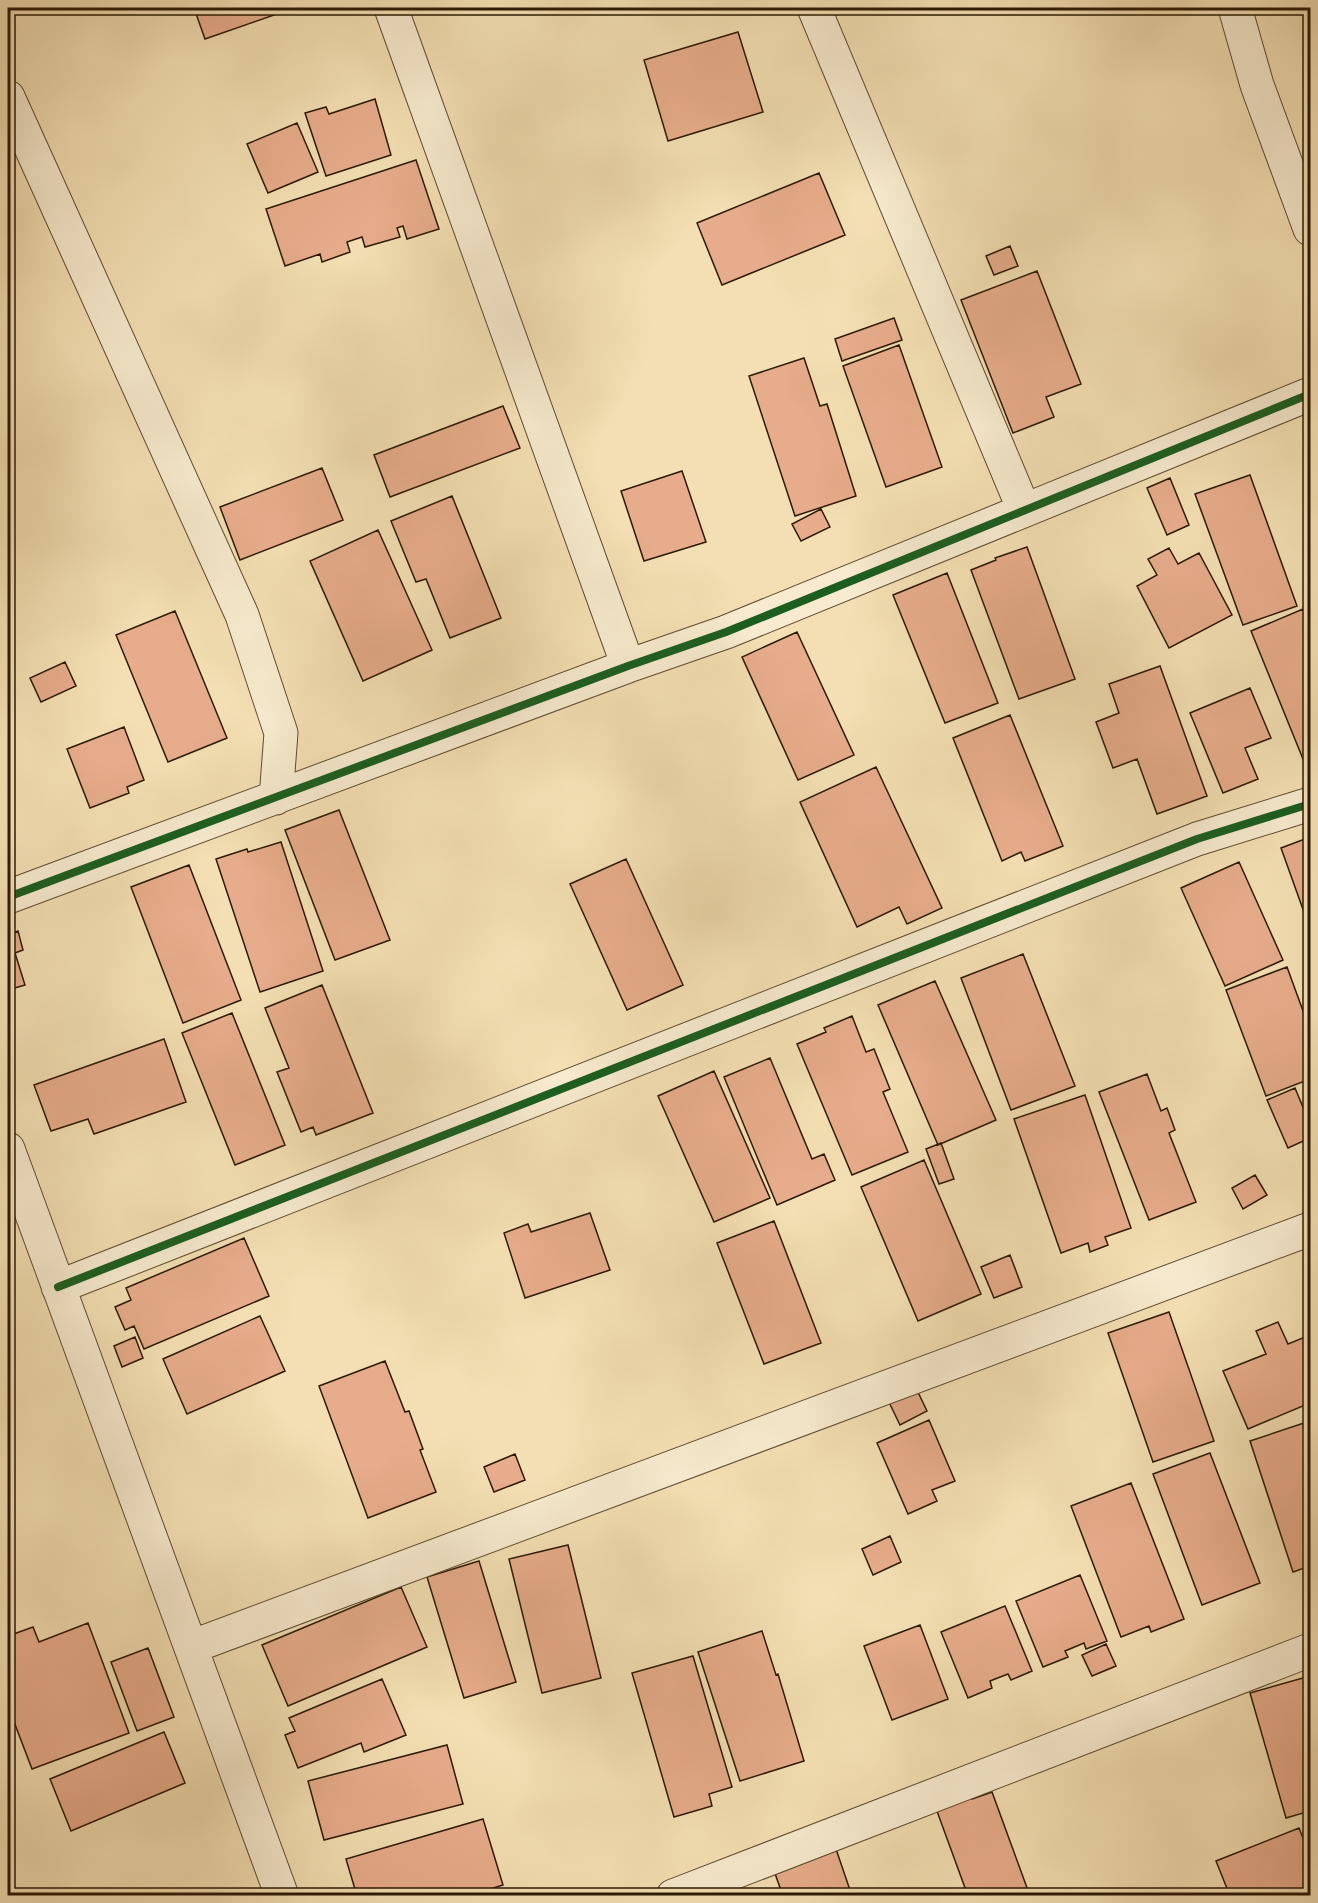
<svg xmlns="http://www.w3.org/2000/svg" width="1318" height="1903" viewBox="0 0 1318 1903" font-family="'IM FELL Double Pica',serif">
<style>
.building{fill:#e7ac8b;stroke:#2c1a04;stroke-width:1.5}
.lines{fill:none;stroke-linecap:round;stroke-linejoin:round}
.minor-casing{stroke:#5e4b30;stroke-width:35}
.minor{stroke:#f7eace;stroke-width:33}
.cycleway-casing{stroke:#f7eace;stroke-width:11}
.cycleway{stroke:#1b5e20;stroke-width:8}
</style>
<rect width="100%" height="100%" fill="#f3dfb3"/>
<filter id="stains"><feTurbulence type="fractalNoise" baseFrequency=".00333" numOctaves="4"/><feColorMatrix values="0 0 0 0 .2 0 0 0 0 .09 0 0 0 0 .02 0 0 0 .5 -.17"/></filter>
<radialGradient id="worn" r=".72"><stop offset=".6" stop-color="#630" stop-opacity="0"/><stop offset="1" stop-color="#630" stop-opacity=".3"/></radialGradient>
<path class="building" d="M194,8H294L205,39Z
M738,32L763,112L668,141L644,60Z
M375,99L391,155L326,176L305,113L326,107L329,114Z
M297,123L318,172L268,193L247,144Z
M416,160L439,229L407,239L403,226L397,228L400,237L365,247L362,237L347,242L350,252L322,262L320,254L285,266L266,209Z
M819,173L845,235L722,285L697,223Z
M1010,246L1018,266L994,275L986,256Z
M1037,271L1081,384L1046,397L1054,417L1013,433L961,300Z
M894,318L902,340L842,361L835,339Z
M899,345L942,467L886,487L843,366Z
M804,358L820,406L827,404L856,496L795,516L749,376Z
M503,406L520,448L390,497L374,455Z
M322,468L343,520L240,560L220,507Z
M682,471L706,542L644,561L621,491Z
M1250,475L1297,606L1243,625L1195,494Z
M1170,478L1189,525L1167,535L1147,488Z
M452,496L501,618L450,638L426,579L416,582L391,521Z
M821,509L830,527L801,541L792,524Z
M378,530L432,650L363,681L310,561Z
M1027,547L1075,679L1019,699L971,570L996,560L995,558Z
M1169,548L1178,564L1199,553L1232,615L1169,648L1137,586L1157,575L1148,559Z
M947,573L998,703L945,723L893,595Z
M1303,609L1310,627V761L1305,764L1251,631Z
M175,611L227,738L168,762L116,635Z
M797,632L854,755L798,780L742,657Z
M8,645L14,661L8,663Z
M65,662L76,686L41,702L30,678Z
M1160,666L1207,796L1157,814L1137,759L1113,768L1096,722L1119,713L1109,684Z
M1250,688L1271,738L1245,748L1258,779L1223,793L1190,713Z
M1010,715L1063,846L1025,861L1021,852L1002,861L953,738Z
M124,727L144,780L127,787L129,793L90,808L67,749Z
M876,767L942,908L907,924L899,907L857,927L800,802Z
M339,810L390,940L335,960L285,830Z
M1310,837V929L1281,848Z
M281,842L323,971L260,992L216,859L247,849L248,852Z
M626,859L683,985L627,1010L570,884Z
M1239,862L1283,960L1225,986L1181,888Z
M189,865L241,1000L183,1023L131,887Z
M8,926L10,934L18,931L23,950L15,953L25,985L8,990Z
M1023,954L1075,1086L1011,1110L961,978Z
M1287,967L1310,1030V1079L1266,1096L1226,990Z
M935,981L996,1120L938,1145L878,1005Z
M322,985L373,1113L316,1135L313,1127L301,1132L277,1072L289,1068L265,1008Z
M232,1013L285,1145L235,1165L182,1033Z
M852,1016L866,1052L874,1049L890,1089L883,1092L908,1152L852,1175L797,1044L826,1032L824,1028Z
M164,1039L186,1102L94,1134L88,1119L51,1131L34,1085Z
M770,1058L812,1159L824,1154L835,1180L777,1205L724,1077Z
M714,1071L770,1198L714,1222L658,1096Z
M1147,1074L1161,1111L1167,1108L1175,1130L1169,1133L1196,1202L1149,1220L1099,1092Z
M1295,1088L1310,1124V1138L1288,1148L1267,1100Z
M1085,1095L1131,1228L1105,1237L1108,1245L1090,1252L1088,1243L1061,1253L1014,1119Z
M941,1143L954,1179L939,1184L926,1149Z
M924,1160L981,1294L918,1321L861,1187Z
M1255,1175L1267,1195L1243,1209L1232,1188Z
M590,1213L610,1270L525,1298L504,1233L528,1224L531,1232Z
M774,1221L821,1343L764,1364L717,1243Z
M244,1238L269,1296L144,1349L134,1326L125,1330L115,1307L131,1300L126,1288Z
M1010,1255L1022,1287L994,1298L981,1267Z
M1310,1309V1329L1304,1312Z
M1169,1312L1214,1441L1153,1462L1108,1333Z
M260,1316L285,1371L187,1414L163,1359Z
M1278,1322L1288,1344L1310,1335V1403L1248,1429L1223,1371L1266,1354L1256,1331Z
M135,1337L143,1358L122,1367L114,1346Z
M385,1361L405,1412L409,1411L423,1449L420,1450L436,1492L368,1518L319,1386Z
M914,1384L927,1411L900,1425L886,1396Z
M929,1420L955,1481L932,1490L937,1501L908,1514L877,1443Z
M1304,1423L1310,1442V1566L1293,1572L1250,1441Z
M1210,1453L1260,1583L1202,1605L1153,1474Z
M515,1454L525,1480L494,1492L484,1467Z
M1131,1483L1184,1619L1151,1632L1149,1626L1121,1637L1071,1506Z
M890,1536L901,1562L873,1575L862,1549Z
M568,1545L601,1678L542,1693L509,1559Z
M479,1561L516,1682L464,1698L427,1577Z
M1080,1575L1107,1641L1086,1649L1084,1643L1065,1651L1068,1657L1043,1667L1016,1601Z
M401,1587L427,1647L288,1706L262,1645Z
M1005,1606L1032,1671L1011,1680L1008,1674L990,1681L992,1688L968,1698L941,1632Z
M88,1623L129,1733L32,1769L8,1706V1636L33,1627L39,1642Z
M920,1625L948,1699L892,1720L864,1646Z
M762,1631L776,1675L778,1674L804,1761L740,1781L698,1652Z
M1106,1644L1116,1666L1092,1676L1082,1655Z
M148,1648L174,1717L137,1731L111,1662Z
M693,1656L732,1787L709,1794L712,1806L674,1817L632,1673Z
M1310,1676V1811L1286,1818L1250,1693Z
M382,1679L406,1735L364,1752L361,1743L298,1768L285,1735L295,1731L289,1718Z
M164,1732L185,1783L71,1831L50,1779Z
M447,1745L463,1804L324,1840L308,1781Z
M969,1790L972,1799L992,1792L1030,1896H968L934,1803Z
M483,1819L503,1885L468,1896H357L346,1859Z
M1299,1828L1310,1856V1896H1230L1216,1861Z
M835,1846L852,1896H783L773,1868Z"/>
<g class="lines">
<defs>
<path id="minor" d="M391,8L628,666
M814,8L1024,510
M1235,8L1257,85L1310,229
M8,97L242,615L281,733L276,798
M8,897L628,666L726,632L1310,394
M8,1149L282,1896
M58,1287L1197,839L1310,804
M191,1647L1310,1229
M673,1896L1310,1650"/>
</defs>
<use href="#minor" class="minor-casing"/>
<use href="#minor" class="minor"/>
<defs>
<path id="cycleway" d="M8,897L628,666L726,632L1310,394
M58,1287L1197,839L1310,804"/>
</defs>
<use href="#cycleway" class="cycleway-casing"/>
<use href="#cycleway" class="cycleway"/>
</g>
<rect width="1318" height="1903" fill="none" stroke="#f3dfb3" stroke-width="30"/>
<rect x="9" y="9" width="1300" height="1885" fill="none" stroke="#2c1a04" stroke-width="3"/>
<rect x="15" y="15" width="1288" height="1873" fill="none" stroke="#2c1a04" stroke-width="1.5"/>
<rect width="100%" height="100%" filter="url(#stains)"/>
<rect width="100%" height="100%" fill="url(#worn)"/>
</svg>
